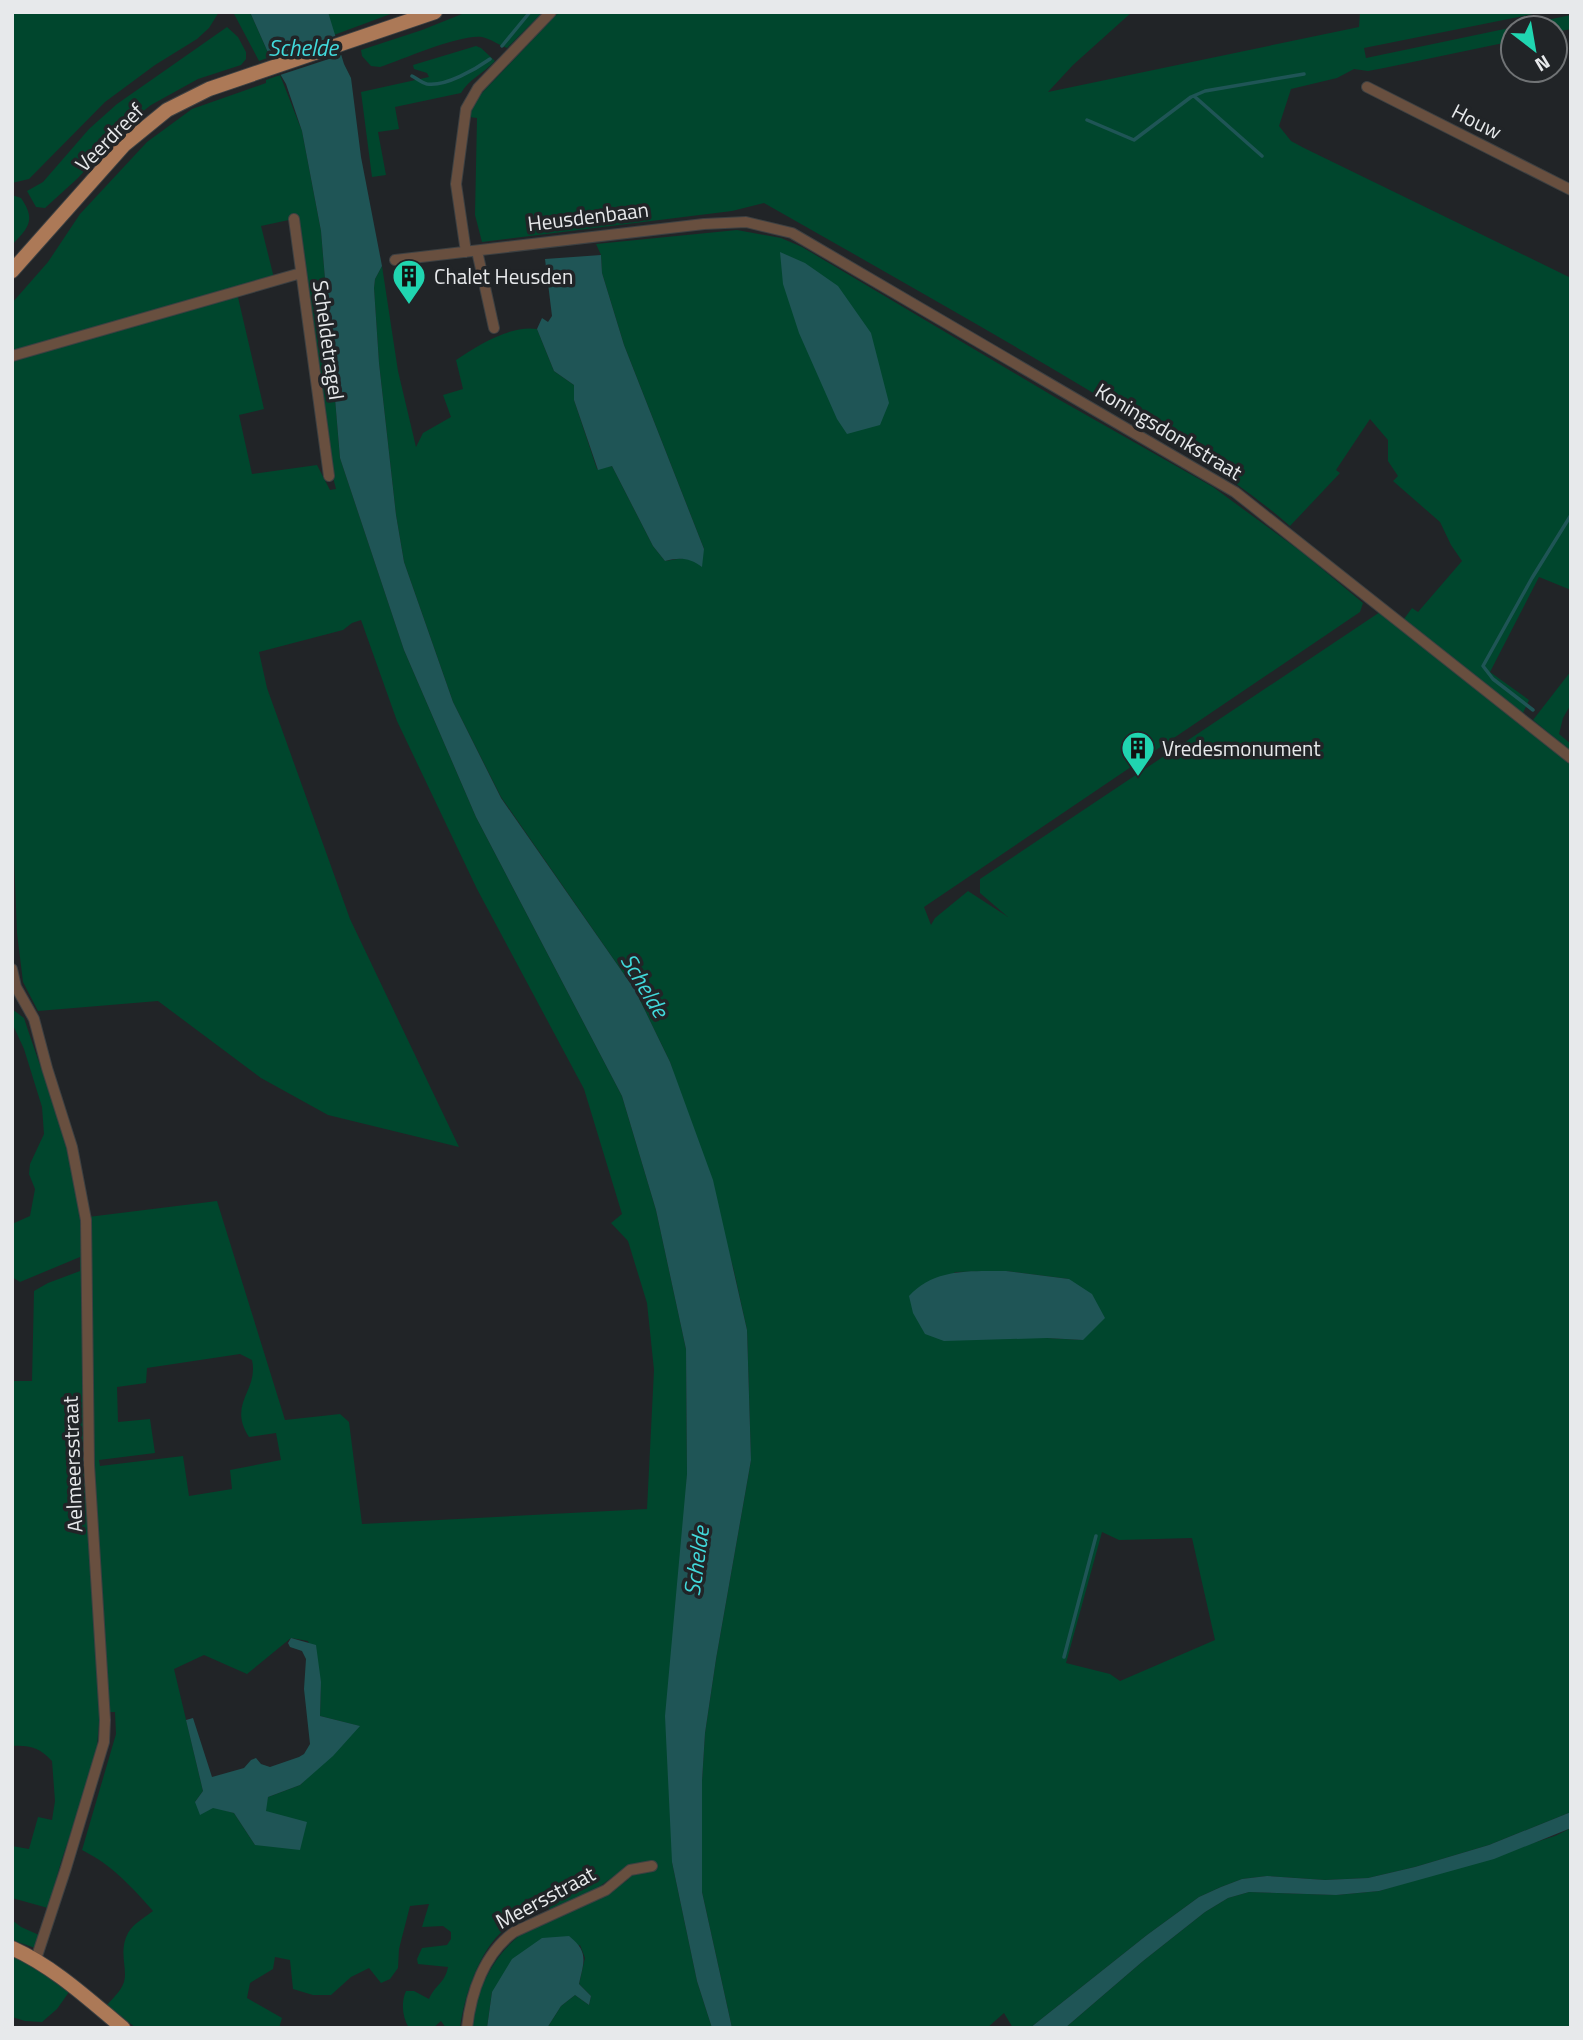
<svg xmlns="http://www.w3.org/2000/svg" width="1583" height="2040" viewBox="0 0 1583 2040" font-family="'Titillium Web',sans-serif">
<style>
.green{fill:#00462d;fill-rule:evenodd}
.water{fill:#1f5556}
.pier{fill:#212427}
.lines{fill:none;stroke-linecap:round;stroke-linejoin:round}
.stream{stroke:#1f5556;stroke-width:3.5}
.minor-casing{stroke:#3d4042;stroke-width:12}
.major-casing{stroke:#3d4042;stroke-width:16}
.minor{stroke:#684f3f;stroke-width:10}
.major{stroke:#ac7957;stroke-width:14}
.labels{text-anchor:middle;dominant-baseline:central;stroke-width:7;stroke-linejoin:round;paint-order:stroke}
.street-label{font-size:21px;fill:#e7e9eb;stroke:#212427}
.poi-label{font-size:21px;fill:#e7e9eb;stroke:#212427;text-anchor:start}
.water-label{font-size:23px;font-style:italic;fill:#41d9db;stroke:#212427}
</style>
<rect width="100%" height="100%" fill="#212427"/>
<path class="green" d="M12,12H219L209,28L197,39L155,65L105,102L29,179L12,183Z
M233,12H250L270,57L259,61Z
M328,12H396L334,35Z
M467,12H543L507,48C499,45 491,39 482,37C460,34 404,59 380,67L371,66L362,56L361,50L422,30Z
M559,12H1132L1073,65L1048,92L1359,27L1360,12H1543L1364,48L1366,58L1571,15V29L1555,32V28H1513V41L1384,68L1368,71L1354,69L1337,78L1291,89L1279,126L1291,141L1304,148L1571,278V590L1539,577L1490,672L1529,700L1523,713L1459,667L1404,619L1412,608L1418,612L1462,561L1451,545L1440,522L1393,481L1398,476L1388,461V440L1370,419L1336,470L1340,473L1290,526C1235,478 1172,441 1110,403C996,334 880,269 764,203L732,211L482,242L475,215L477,118L469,117L474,103L482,93Z
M227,27L238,37L246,52V59L241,65L198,79L151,105L128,123L78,178L45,208L36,207L27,191L43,182L89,129L117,104Z
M476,46L481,48L495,61C484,73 468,80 461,93L395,107L399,129L378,132L386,175L372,177L361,92L429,77L427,73L414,69L413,65Z
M280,75L302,131L321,231L340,458L404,650L476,817L622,1096L656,1210L686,1349L687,1474L672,1862L697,1981L712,2028H547L561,2006L575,1995L589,2005L591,1996L579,1984L585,1958L580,1945L492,1992L487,2028H471C476,1993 491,1958 519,1936L594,1901L628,1880L621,1871L596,1889L549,1913V1903L553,1897L525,1899L519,1924C515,1926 508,1927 504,1930C479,1950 464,1998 460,2028H446L441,2021L433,2028H409C402,2017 401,2002 406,1991H414L429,1999C435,1985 445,1983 448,1967L418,1964L417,1959L422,1948L447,1945L451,1939V1932L443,1926L422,1927L429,1904L410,1906L399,1949L398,1968L390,1979L381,1983L369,1968L351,1977L331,1995H313L293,1989L290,1960L275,1957L273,1969L250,1983L247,1998L282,2018L279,2028H136L107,2005C113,1998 121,1991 124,1982C128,1968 118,1952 128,1933C134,1923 144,1918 153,1911C131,1886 112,1865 82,1850L116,1734L115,1712H100L96,1758L61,1862L48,1908L12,1898V1846L29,1849L38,1817L52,1820L55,1801L52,1761C40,1748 30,1745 12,1746V1381H32L34,1291L48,1283L80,1271V1257L20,1282L12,1277V1224L30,1216L35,1189L29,1174L30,1164L44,1134L42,1107L24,1049L12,1023V1009L24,1018C45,1083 74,1149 80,1218L217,1201L285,1420L340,1414L349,1422L362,1524L647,1509L654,1370L647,1303L628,1241L611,1223L622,1214L584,1089L477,889L397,721L361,620L352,623L343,630L259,652L267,688L350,919L459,1147L328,1115L261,1078L158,1001L38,1011L23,982L17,933L12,804V362L237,293L264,409L239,415L252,474L317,465L330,490L336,489L329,462L298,218L261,226L274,278L12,353V303L48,262L80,214L147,142L192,109L266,83V80ZM240,1354L252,1360C259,1391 227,1403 249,1437L276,1433L281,1460L230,1470L232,1489L189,1496L183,1456L100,1466L99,1460L155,1453L150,1419L118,1422L117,1387L146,1383L147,1368ZM291,1638L308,1641L321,1682L320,1716L359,1726L300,1785L268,1797L255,1845L234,1813L195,1802L203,1791L174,1669L204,1655L247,1674Z
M12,195L21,198C36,220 29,227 12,245Z
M737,230L781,238L802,247L1058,399L1213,487L1303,553L1363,603L1360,612L924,907L931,925L935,918L968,891L1008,917L980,893V879L1380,612L1571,764V1812L1489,1845L1415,1867L1368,1878L1325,1880L1267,1876L1242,1879L1221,1887L1199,1897L1147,1935L1030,2028H1013L1004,2013L987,2028H732L702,1892V1781L705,1733L716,1659L751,1460L747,1330L733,1267L670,1062L635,990L501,797L453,702L404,562L396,515L379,363L374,288L375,279L382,266L398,371L416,447L423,433L451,417L443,395L463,389L456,360C478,345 511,325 537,329L554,371L574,385V400L597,469L612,466L653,546L665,561L684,558L693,560L704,549L624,345L602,273L601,255L596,244ZM1006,1271L1069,1279L1083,1340L1047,1338L954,1272ZM1102,1532L1119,1540L1192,1538L1215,1640L1120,1681L1110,1674L1066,1663Z
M1571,671V704L1563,718L1559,734L1571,744V751L1533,720Z
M1571,1828V2028H1065L1143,1961L1205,1912L1228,1898L1249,1892L1336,1895L1379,1891L1555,1836Z
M12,1920L21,1927L39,1935L35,1948L12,1940Z
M12,1955L33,1966L69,1992L57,2009L42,2022L25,2021L12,2017Z"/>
<path class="water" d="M250,12H328L344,64L351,78L361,157L382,266L375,279L374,288L379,363L396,515L404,562L453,702L501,798L635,990L670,1062L713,1180L747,1330L751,1460L716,1659L705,1733L702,1781V1892L732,2028H712L697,1981L672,1862L665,1716L687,1474L686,1349L656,1210L622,1096L476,817L404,650L340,458L321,231L302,131L286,84L270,57Z
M780,252L805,263L838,286L871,333L889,403L880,425L847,434L837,419L799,333L783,284Z
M601,255L602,273L624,345L704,549L702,567C690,558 680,557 665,561L653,546L612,466L598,470L574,400V385L554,371L537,329L542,318L548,322L552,316L545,259Z
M1006,1271L1069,1279L1092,1294L1105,1318L1083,1340L1047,1338L944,1341L925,1334L913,1313L909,1296C934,1268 971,1271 1006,1271Z
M291,1638L316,1645L321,1682L320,1716L360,1726L333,1756L300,1785L268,1797L266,1811L307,1822L300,1850L255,1845L234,1813L213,1808L200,1815L195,1802L203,1791L186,1720L193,1718L212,1777L244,1768L251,1760L256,1758L261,1764L270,1767L299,1757L304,1754L310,1744L304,1689L306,1659L302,1651L290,1647L288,1643Z
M1571,1812V1828L1494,1859L1379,1891L1336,1895L1249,1892L1228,1898L1205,1912L1143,1961L1065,2028H1030L1147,1935L1199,1897L1221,1887L1242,1879L1267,1876L1325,1880L1368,1878L1415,1867L1489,1845Z
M569,1936C589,1952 584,1961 579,1984L591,1996L589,2005L575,1995L561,2006L547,2028H487L492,1992L512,1959L542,1938Z"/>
<path class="pier" d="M338,35L344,54L277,76L267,58Z"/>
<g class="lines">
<path class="stream" d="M502,46L530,12
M412,76C416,78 422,83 427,84C445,87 476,69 490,59
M1194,96L1262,156
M1087,120L1134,140L1191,97L1205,91L1304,74
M1533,710L1493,679L1483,666L1532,578L1571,515
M1064,1657L1096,1536"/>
<defs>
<path id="minor" d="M1367,87L1571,190
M294,219L329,476
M477,251L494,328
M466,252L456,184L466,109L478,88L551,12
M395,260L704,224L746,222L792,233L1235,492L1571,758
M12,356L301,273
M12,969L16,987L34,1019L47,1068L72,1147L86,1220L89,1465L105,1720L104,1742L66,1868L36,1959
M467,2028C471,1992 484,1954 514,1932L606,1890L630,1870L652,1866"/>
<path id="major" d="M12,271L124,145L167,110L209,89L435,12
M12,1948C54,1967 87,1998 123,2028"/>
</defs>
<use href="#minor" class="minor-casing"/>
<use href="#major" class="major-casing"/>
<use href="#minor" class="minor"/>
<use href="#major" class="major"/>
</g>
<defs>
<symbol id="building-pin" viewBox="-11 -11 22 30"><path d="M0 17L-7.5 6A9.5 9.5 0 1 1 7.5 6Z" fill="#20d5b0" stroke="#212427"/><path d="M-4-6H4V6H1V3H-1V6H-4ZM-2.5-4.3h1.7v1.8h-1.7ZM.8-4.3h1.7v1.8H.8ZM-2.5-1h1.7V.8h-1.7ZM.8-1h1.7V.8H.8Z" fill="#111"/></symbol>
</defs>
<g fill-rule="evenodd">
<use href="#building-pin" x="390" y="257" width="38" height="52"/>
<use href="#building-pin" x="1119" y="729" width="38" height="52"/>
</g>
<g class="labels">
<g class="street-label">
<text transform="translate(1477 121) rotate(27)">Houw</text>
<text transform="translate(109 137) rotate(-45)">Veerdreef</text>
<text transform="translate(588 216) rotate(-7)">Heusdenbaan</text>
<text transform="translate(329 340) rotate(82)">Scheldetragel</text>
<text transform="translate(1169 431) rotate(31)">Koningsdonkstraat</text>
<text transform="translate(72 1464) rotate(-92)">Aelmeersstraat</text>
<text transform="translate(545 1897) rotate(-28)">Meersstraat</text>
</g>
<g class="poi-label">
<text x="434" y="276">Chalet Heusden</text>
<text x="1162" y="748">Vredesmonument</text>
</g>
<g class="water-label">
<text x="303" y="47">Schelde</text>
<text transform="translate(645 985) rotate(59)">Schelde</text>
<text transform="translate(696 1561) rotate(-82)">Schelde</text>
</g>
</g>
<rect width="1583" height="2040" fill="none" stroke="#e7e9eb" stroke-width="28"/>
<g transform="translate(1534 49) rotate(149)"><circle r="33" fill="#212427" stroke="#707375" stroke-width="2"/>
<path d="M0-5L12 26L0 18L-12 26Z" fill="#20d5b0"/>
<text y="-10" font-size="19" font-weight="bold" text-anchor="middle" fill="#e7e9eb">N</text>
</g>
</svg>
